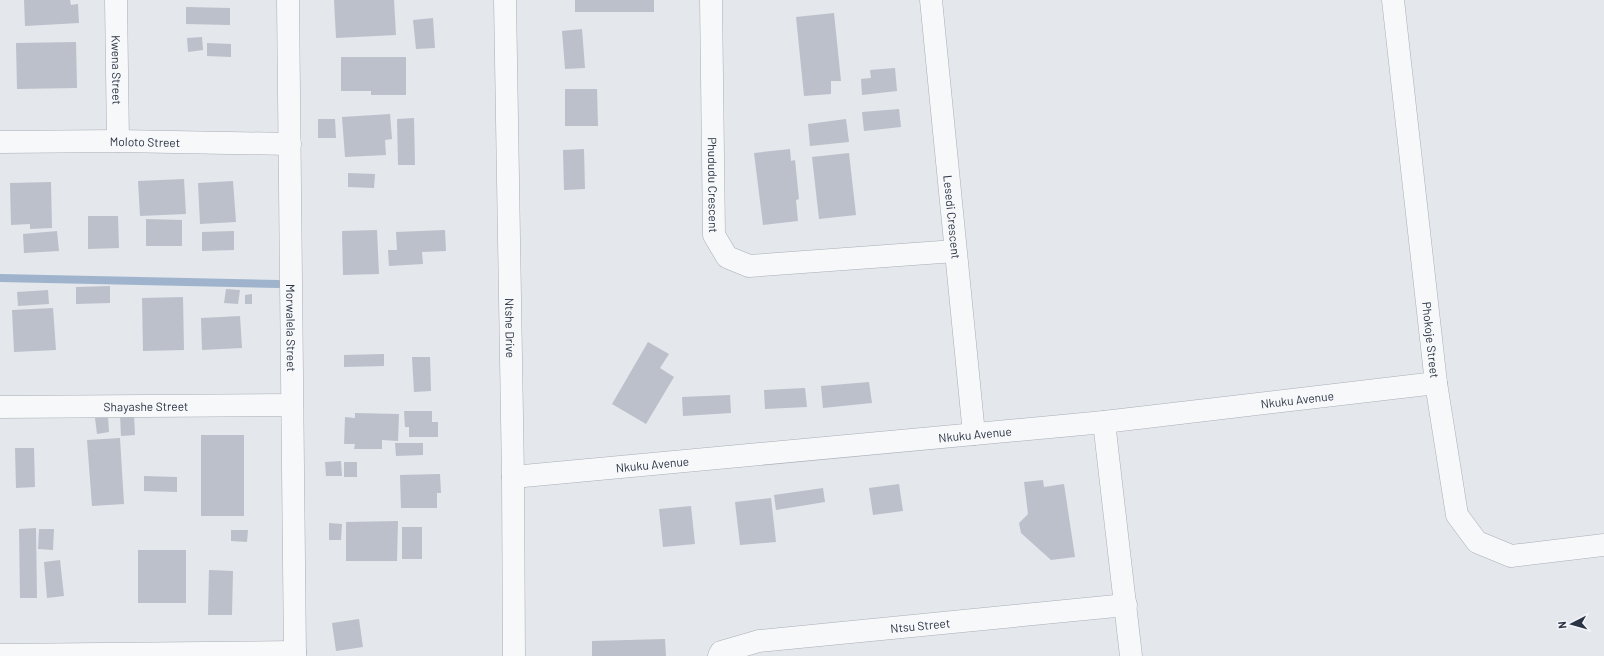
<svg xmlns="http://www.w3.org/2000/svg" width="1604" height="656" viewBox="0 0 1604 656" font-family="Barlow,sans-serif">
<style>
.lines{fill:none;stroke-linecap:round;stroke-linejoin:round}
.stream{stroke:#9fb4cc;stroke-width:8}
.building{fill:#bbc0ca}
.minor-casing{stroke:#a9aeb7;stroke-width:23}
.minor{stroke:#f7f8fa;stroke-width:22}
.labels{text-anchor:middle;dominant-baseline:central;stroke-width:3;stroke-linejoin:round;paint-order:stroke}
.street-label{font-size:12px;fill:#2b3445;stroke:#f4f6f9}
</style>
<rect width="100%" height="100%" fill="#e4e7ec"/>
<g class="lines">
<path class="stream" d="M0,278L278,284"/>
</g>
<path class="building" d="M24,0H70L71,5L78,4L79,23L25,26Z
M334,0H394L396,35L336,38Z
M575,0H654V12H575Z
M186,7L230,8V25L186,24Z
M834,13L841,81H831V94L804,96L796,17Z
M433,18L435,48L416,49L413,20Z
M582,29L585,68L565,69L562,31Z
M202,37L203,50L188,52L187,38Z
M76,42L77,88L17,89L16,43Z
M207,43L231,44V57L207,56Z
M341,57H406V95H371V91H341Z
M895,68L897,91L862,95L861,79L871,78L870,70Z
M565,89H597L598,126H565Z
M899,109L901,127L864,131L862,112Z
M390,114L392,139L385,140L386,155L345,157L342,117Z
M414,118L415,165H398L397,119Z
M318,119H335L336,138H318Z
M846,119L849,142L810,146L808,124Z
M584,149L585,189L564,190L563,150Z
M790,149L791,161L795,160L799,199L796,200L798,221L763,225L754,153Z
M849,153L856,215L819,219L812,157Z
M348,173L375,174L374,188L348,187Z
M184,179L186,214L140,216L138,181Z
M233,181L236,222L200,224L198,183Z
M51,182L52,228L30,229V224L11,225L10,183Z
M88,216H118L119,248L88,249Z
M146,219L182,220V246H146Z
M377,230L379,274L343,275L342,231Z
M445,230L446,251L422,252L423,264L389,266L388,250H397L396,232Z
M57,231L59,251L24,253L23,234Z
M234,231V250L202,251V232Z
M110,286V303L76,304V287Z
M226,289L240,290L238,304L224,303Z
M48,290L49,304L18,306L17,292Z
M252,294V304H245V295Z
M183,297L184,350L143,351L142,298Z
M53,308L56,350L14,352L12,310Z
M240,316L242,348L202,350L201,318Z
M648,342L669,354L660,368L674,377L646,424L612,404Z
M384,354V366L344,367V355Z
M412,357H430L431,391L414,392Z
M869,382L872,403L823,408L821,386Z
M805,388L807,407L765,409L764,390Z
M730,395L731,413L683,416L682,397Z
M404,411H432V422H438V437H409V427H405Z
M355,413L399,414L398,441L382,440V449H354L355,444H344L345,417L355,418Z
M120,415H134L135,435L121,436Z
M108,416L109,432L97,434L95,418Z
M201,435H244V516H201Z
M120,438L124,504L92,506L87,440Z
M395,443H423V455L396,456Z
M15,448H34L35,487L16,488Z
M341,461L342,476H326L325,462Z
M344,462H357V477H344Z
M440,474L441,493H437V508H401L400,475Z
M144,476L177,477V492L144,491Z
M1043,480L1044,487L1064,484L1075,557L1051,560L1021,533L1019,523L1028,514L1024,482Z
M899,484L903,511L873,515L869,488Z
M823,488L825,502L776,510L774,495Z
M771,498L776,542L740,545L735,502Z
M691,506L695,544L663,547L659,509Z
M398,521L397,561H346V522Z
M329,523L342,524L341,540H329Z
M402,527H422V559H402Z
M36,528L37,598H20L19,529Z
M39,529H54L53,550L38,549Z
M231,530H248L247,542L231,541Z
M138,550H186V603H138Z
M60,560L64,596L47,598L44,562Z
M209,570L233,571L232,615H208Z
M359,619L363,647L336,651L332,623Z
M665,639L666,656H592V641Z"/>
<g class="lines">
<defs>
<g id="minor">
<path id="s1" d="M116,0L118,141"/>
<path id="s2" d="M288,0L295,656"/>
<path id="s3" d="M505,0L513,477L514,656"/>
<path id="s4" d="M711,0L714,235L727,257L749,266L955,251"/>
<path id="s5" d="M931,0L974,434"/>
<path id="s6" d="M1393,0L1436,383L1457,515L1477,542L1511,556L1604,545"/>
<path id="s7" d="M0,142L118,141L290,144"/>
<path id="s8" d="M0,407L292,405"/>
<path d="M1104,422L1131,656"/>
<path id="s9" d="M513,477L1104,422L1436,383"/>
<path d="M0,655L295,652"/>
<path id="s10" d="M719,656L721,652L759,641L1126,605"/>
</g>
</defs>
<use href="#minor" class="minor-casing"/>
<use href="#minor" class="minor"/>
</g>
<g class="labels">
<g class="street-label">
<text stroke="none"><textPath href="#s1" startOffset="70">Kwena Street</textPath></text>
<text stroke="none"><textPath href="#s7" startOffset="145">Moloto Street</textPath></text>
<text stroke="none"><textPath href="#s4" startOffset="185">Phududu Crescent</textPath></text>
<text stroke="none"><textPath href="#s5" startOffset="218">Lesedi Crescent</textPath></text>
<text stroke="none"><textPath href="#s2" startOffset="328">Morwalela Street</textPath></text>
<text stroke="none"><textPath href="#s3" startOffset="328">Ntshe Drive</textPath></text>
<text stroke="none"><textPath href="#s6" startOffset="342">Phokoje Street</textPath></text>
<text stroke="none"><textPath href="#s9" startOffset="788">Nkuku Avenue</textPath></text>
<text stroke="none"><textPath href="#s8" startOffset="146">Shayashe Street</textPath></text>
<text stroke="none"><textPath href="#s9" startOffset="464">Nkuku Avenue</textPath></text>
<text stroke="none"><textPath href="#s9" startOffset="140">Nkuku Avenue</textPath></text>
<text stroke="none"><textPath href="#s10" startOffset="206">Ntsu Street</textPath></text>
</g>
</g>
<g transform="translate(1572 624) rotate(264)" stroke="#f4f6f9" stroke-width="3" paint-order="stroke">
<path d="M0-3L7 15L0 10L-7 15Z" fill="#2b3445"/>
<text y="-6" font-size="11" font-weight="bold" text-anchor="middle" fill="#2b3445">N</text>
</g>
</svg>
